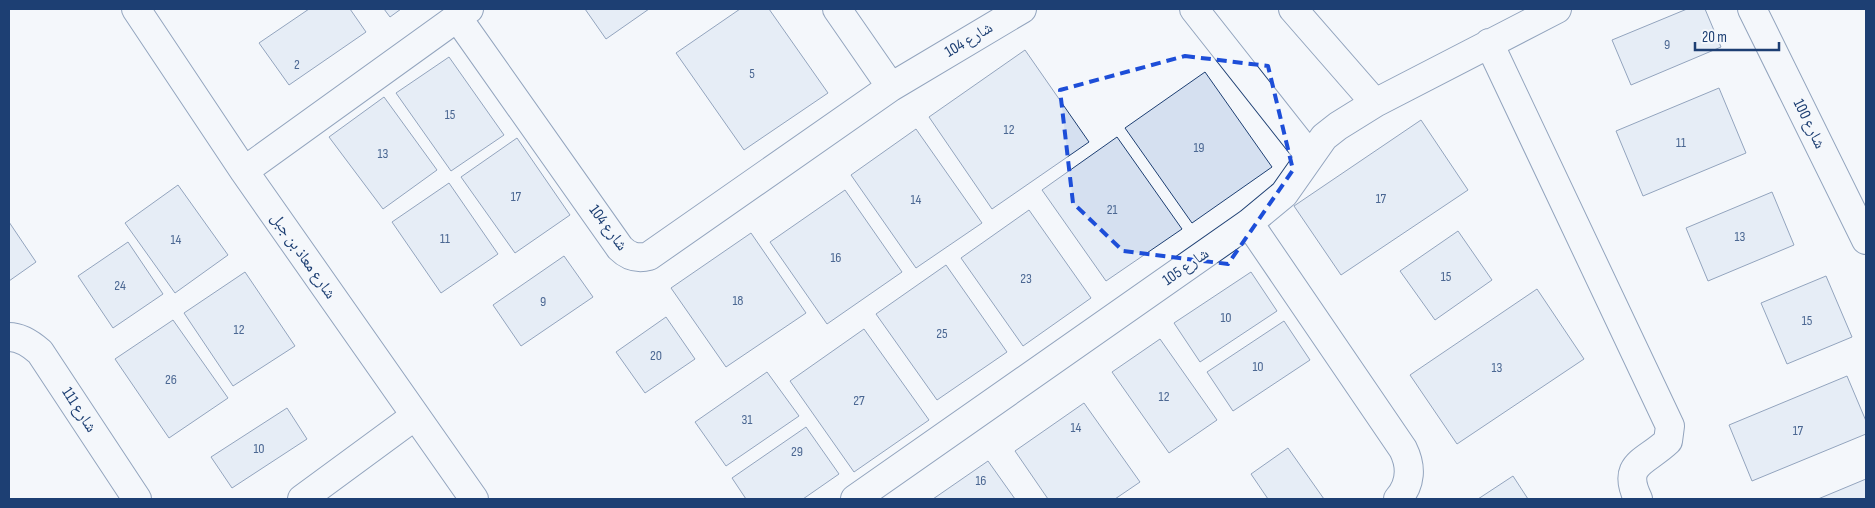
<svg xmlns="http://www.w3.org/2000/svg" width="1875" height="508" viewBox="0 0 1875 508" font-family="'Sofia Sans Condensed','Noto Naskh Arabic',sans-serif">
<style>
.building{fill:#d5e0f0;stroke:#1d3f73}
.lines{fill:none;stroke-linecap:round;stroke-linejoin:round}
.minor-casing{stroke:#1d3f73;stroke-width:30}
.minor{stroke:#f4f7fb;stroke-width:28}
.marked{fill:none;stroke:#1d4ed8;stroke-width:4;stroke-dasharray:10 6;stroke-linejoin:round}
.labels{text-anchor:middle;dominant-baseline:central;stroke-width:4;stroke-linejoin:round;paint-order:stroke}
.number-label{font-size:14px;fill:#4b6792}
.street-label{font-size:16px;fill:#1d3f73;stroke:#f4f7fb}
</style>
<rect width="100%" height="100%" fill="#f4f7fb"/>
<path class="building" d="M309,9H350L366,32L289,85L259,43Z
M384,9H401L390,17Z
M585,9H649L606,39Z
M740,9H769L828,93L744,150L676,53Z
M1687,9H1705L1721,47L1631,85L1612,40Z
M1025,50L1089,142L992,209L929,117Z
M449,57L504,135L451,171L396,93Z
M1205,72L1272,167L1192,223L1125,128Z
M1719,88L1746,153L1643,196L1616,131Z
M384,97L437,170L383,209L329,137Z
M1421,120L1468,190L1341,275L1294,206Z
M916,129L982,223L916,268L851,175Z
M1117,137L1182,229L1106,281L1042,190Z
M517,138L570,215L515,253L461,177Z
M449,183L498,254L441,293L392,222Z
M178,185L228,255L175,293L125,223Z
M845,190L902,272L827,324L770,242Z
M1772,192L1794,245L1708,281L1686,228Z
M1029,210L1091,298L1023,346L961,258Z
M9,222L36,262L9,281Z
M1458,231L1492,280L1435,320L1400,271Z
M751,233L806,313L726,367L671,288Z
M128,242L163,294L113,328L78,276Z
M564,256L593,297L521,346L493,305Z
M946,265L1007,352L937,400L876,314Z
M245,272L295,346L233,386L184,313Z
M1251,272L1277,311L1200,362L1174,323Z
M1826,276L1852,337L1787,364L1761,303Z
M1537,289L1584,359L1457,444L1410,375Z
M666,317L695,359L645,393L616,352Z
M173,320L228,398L169,438L115,359Z
M1284,321L1310,360L1233,411L1207,372Z
M864,329L929,420L854,472L790,381Z
M1160,339L1217,420L1169,453L1112,372Z
M767,372L799,416L726,466L695,422Z
M1847,376L1866,421V434L1752,481L1729,425Z
M1084,403L1140,482L1115,499H1048L1015,451Z
M287,408L307,439L232,488L211,457Z
M806,427L839,474L803,499H746L732,478Z
M1288,448L1324,499H1268L1251,474Z
M988,461L1015,499H933Z
M1513,476L1528,499H1478Z
M1866,479V499H1818Z"/>
<g class="lines">
<defs>
<path id="minor" d="M136,9L244,171L474,499
M837,9L891,87
M1194,9L1310,156
M1293,9L1375,103
M1752,9L1866,240
M457,17L620,248C629,257 637,259 649,256L891,87L1022,9
M1489,43L1670,426L1668,441C1645,463 1621,463 1638,499
M244,171L469,9
M1249,223L1403,449C1412,467 1411,484 1398,499
M9,337C21,337 31,344 40,352L137,499
M302,499L415,416
M855,499L1249,223L1284,194L1324,137L1338,126L1375,103L1557,9"/>
</defs>
<use href="#minor" class="minor-casing"/>
<use href="#minor" class="minor"/>
</g>
<path d="M0 0H1875V508H0ZM1185,56L1268,66L1293,170L1228,264L1123,251L1073,203L1060,90Z" fill="#f4f7fb" fill-opacity=".55" fill-rule="evenodd"/>
<path class="marked" d="M1185,56L1268,66L1293,170L1228,264L1123,251L1073,203L1060,90Z"/>
<g class="labels">
<g class="number-label">
<text x="1667" y="44">9</text>
<text x="297" y="64">2</text>
<text x="752" y="73">5</text>
<text x="450" y="114">15</text>
<text x="1009" y="129">12</text>
<text x="1681" y="142">11</text>
<text x="1199" y="147">19</text>
<text x="383" y="153">13</text>
<text x="516" y="196">17</text>
<text x="1381" y="198">17</text>
<text x="916" y="199">14</text>
<text x="1112" y="209">21</text>
<text x="1740" y="236">13</text>
<text x="445" y="238">11</text>
<text x="176" y="239">14</text>
<text x="836" y="257">16</text>
<text x="1446" y="276">15</text>
<text x="1026" y="278">23</text>
<text x="120" y="285">24</text>
<text x="738" y="300">18</text>
<text x="543" y="301">9</text>
<text x="1226" y="317">10</text>
<text x="1807" y="320">15</text>
<text x="239" y="329">12</text>
<text x="942" y="333">25</text>
<text x="656" y="355">20</text>
<text x="1258" y="366">10</text>
<text x="1497" y="367">13</text>
<text x="171" y="379">26</text>
<text x="1164" y="396">12</text>
<text x="859" y="400">27</text>
<text x="747" y="419">31</text>
<text x="1076" y="427">14</text>
<text x="1798" y="430">17</text>
<text x="259" y="448">10</text>
<text x="797" y="451">29</text>
<text x="981" y="480">16</text>
</g>
<g class="street-label">
<text transform="translate(969 40) rotate(-31)">شارع 104</text>
<text transform="translate(1809 124) rotate(64)">شارع 100</text>
<text transform="translate(608 228) rotate(53)">شارع 104</text>
<text transform="translate(303 256) rotate(55)">شارع معاذ بن جبل</text>
<text transform="translate(1186 267) rotate(-35)">شارع 105</text>
<text transform="translate(79 410) rotate(57)">شارع 111</text>
</g>
</g>
<rect width="1875" height="508" fill="none" stroke="#1d3f73" stroke-width="20"/>
<path d="M1695 42v8h84v-8" fill="none" stroke="#1d3f73" stroke-width="2.5"/>
<text x="1702" y="42" font-size="15" fill="#1d3f73" stroke="#f4f7fb" stroke-width="4" paint-order="stroke">20 m</text>
</svg>
